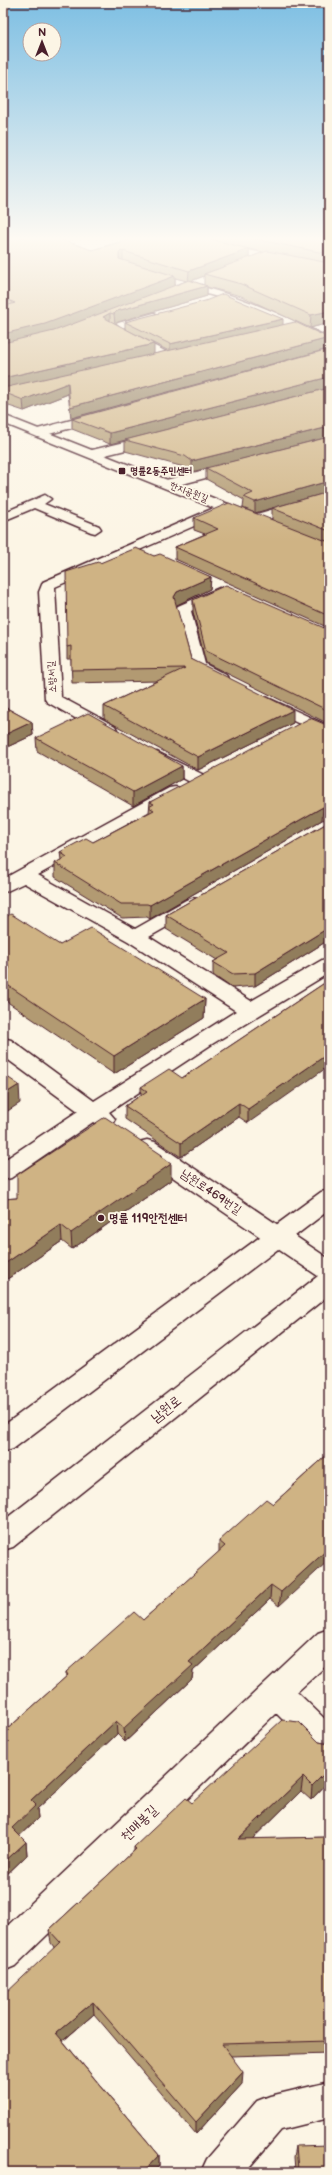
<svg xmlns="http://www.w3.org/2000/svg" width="332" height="2175" viewBox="0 0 332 2175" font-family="'Balsamiq Sans','Poor Story',sans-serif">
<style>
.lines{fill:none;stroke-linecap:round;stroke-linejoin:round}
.lane-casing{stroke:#4a1f2b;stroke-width:3}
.street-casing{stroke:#4a1f2b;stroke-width:3}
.secondary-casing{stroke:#4a1f2b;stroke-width:3}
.lane{fill:#fcf5e5;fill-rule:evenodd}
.street{fill:#fcf5e5;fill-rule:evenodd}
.secondary{fill:#fcf5e5;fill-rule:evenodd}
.wall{fill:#b29a72;stroke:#4a1f2b;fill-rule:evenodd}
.shaded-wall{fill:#917d5c;stroke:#4a1f2b}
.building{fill:#cfb384;stroke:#4a1f2b}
.poi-dot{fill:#4a1f2b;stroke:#fcf5e5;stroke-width:1.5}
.labels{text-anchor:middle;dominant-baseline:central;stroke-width:4;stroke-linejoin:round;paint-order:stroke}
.far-poi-label{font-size:10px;font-weight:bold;fill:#4a1f2b;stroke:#fcf5e5;text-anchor:start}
.far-street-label{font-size:10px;fill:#4a1f2b;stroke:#fcf5e5}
.street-label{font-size:12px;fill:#4a1f2b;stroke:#fcf5e5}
.poi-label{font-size:12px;font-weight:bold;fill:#4a1f2b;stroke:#fcf5e5;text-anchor:start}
.near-street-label{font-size:14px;fill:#4a1f2b;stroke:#fcf5e5}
</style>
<rect width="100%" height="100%" fill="#fcf5e5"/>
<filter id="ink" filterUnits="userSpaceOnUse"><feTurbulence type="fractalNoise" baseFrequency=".025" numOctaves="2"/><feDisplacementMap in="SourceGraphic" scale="8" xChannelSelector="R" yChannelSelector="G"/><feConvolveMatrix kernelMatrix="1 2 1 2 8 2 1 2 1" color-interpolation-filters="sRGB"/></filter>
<g filter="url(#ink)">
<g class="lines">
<defs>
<path id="lane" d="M45,495L51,499L44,504L99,526L101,529L95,533L91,532L34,508L3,521V513Z"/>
<path id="street" d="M169,237H187L329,267V273L265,261L171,239Z
M188,283C240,296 282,314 329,338V346L232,301L189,289L178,293L173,290Z
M154,313L159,316L158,318L111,331L105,328L107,326Z
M128,333L171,354L173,356L171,358H163L124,338L122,336L124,334Z
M101,412L107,416L105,419L38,437L32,433L34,430Z
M154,435L158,436L160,439L158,442L93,458L87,454L88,451Z
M235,462L240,463L242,466L240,469L167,488L160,484L162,481Z
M329,493V501L255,523L248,519L250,516Z
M221,505L226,506L228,509L226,512L55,587L61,697L115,726L117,730L115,734H103L47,702L45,699L39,592L43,582Z
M219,588L224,589L226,592L224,595L191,611L205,664L226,675L228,678L226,681H214L192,670L190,667L175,609L178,606Z
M266,697L329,726V738L260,705L258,702L260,699Z
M157,752L204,775L207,779L204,783L198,784L192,783L151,761L148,757L151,753Z
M175,787L181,788L184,792L181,796L38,875L135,929L186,900L193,898L200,900L203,904L200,908L149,937L251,1001L322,960L329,958V973L212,1044L109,1112L115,1119L112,1124L104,1127L93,1122L11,1178L3,1180V1161L78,1111L3,1056V1038L11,1040L94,1101L236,1011L128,941L24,883L3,893V879L169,788Z
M147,1140L155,1142L287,1231L290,1237L287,1243L278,1246L269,1243L139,1154L136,1148L139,1142Z
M329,1629V1663L297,1692L329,1723V1759L318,1755L276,1713L15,1966L3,1971V1930L318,1633Z
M329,2082V2118L281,2130L245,2172H201L207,2159L257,2101L270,2096Z"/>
<path id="secondary" d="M3,415L256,515L258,518L251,522L246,521L3,423Z
M329,1190V1210L295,1236L329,1259V1295L13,1547L3,1550V1521L318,1276L278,1249L13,1449L3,1452V1426L321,1192Z"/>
</defs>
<use href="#lane" class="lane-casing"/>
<use href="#street" class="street-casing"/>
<use href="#secondary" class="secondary-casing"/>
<use href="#lane" class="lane"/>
<use href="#street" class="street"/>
<use href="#secondary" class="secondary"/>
</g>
<path class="wall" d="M3,237L92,250L138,237H329V323L310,328L241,296L207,287V296L118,322L116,323L154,354L169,351L125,329V322L283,325L328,349L71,418L68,394L24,411L3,404ZM249,249L263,252L249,258ZM204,276V285L191,281ZM175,278L187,281L175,285Z
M329,349V388L110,444L72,429V419Z
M329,388V628L175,559V547L205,534L194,530V518L272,520V508L290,503L255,513L243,508L244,500L206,479V468L309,442L192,472L184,467L125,451V440Z
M154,556L211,577L210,589L177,605L176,606L191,659L293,723L198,770L104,719V706L157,681L72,683L71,659H67V647L100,563Z
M193,600L329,630V724L206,663L193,612Z
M3,706L32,722L33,735L5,748L3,747Z
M329,726V819L322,820L150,919L147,917L122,918L55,877V863L61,860L60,852L93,842L149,812L150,802Z
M36,738L182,766V779L133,806L37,751Z
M329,822V944L327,941L255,986L232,988L213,975V962L217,960L166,929V915Z
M3,918L60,945L205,999L204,1018L114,1074L3,999Z
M329,980L248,1123L239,1117L181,1157L125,1119V1106L141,1095V1087L182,1078Z
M162,1155V1158L171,1180L72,1249L62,1241L3,1282V1199L17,1198Z
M329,1453L279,1606L270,1599L193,1671L192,1679L125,1742L117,1734L37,1809L38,1818L19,1836L26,1842L27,1855L3,1878V1733L66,1677V1672L143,1620L219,1552V1541L273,1504Z
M319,1742L329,1744V1781L311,1800L301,1791L252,1839L329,1837V2053L231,2056L242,2084L196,2134L94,2014L63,2041L159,2155V2166L153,2172H3L54,1947L51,1943L49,1930L134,1851V1847L192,1803Z
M296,2146L329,2172H274L275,2170H295L294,2157Z"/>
<path class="shaded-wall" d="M249,249V259L204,274V276L188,282L189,271Z
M123,251V262L120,263L119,252Z
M175,276V287L46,335L3,345V334Z
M207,286V296L118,322L115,324L114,314L117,311Z
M329,311V323L310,328L311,315Z
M110,313V324L103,317Z
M283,319V326L170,351V344Z
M329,338L328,349L71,418L70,407Z
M154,344V355L3,389V378Z
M329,377V388L110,444V433Z
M68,383V394L24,411L23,400Z
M329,427V437L192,472V461Z
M329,481V492L255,513V502Z
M211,577L210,589L177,605L174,609V597L177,592Z
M293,710V723L198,770V757Z
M32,722L33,735L5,748L4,735Z
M182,766V779L133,806V792Z
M323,807L322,820L150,919V905Z
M328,928L327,941L255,986V973Z
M205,999L204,1018L114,1074V1056Z
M329,1053V1066L248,1123V1109Z
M19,1085L20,1103L3,1114V1095Z
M239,1103V1117L181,1157V1143Z
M162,1155V1170L171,1164V1180L72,1249L71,1233Z
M61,1225L62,1241L3,1282V1265Z
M329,1548V1560L279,1606L281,1592Z
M271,1585L270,1599L193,1671L192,1679L125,1742L124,1728L189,1662Z
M116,1721L117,1734L37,1809L38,1818L14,1841L12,1828L31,1800Z
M329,1769V1781L311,1800L312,1786Z
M303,1777L301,1791L238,1853V1839Z
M26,1842L27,1855L3,1878V1863Z
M93,2002L94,2014L58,2045L56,2033Z
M243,2072L242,2084L196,2134V2122Z
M159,2155V2166L153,2172H143Z"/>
<path class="building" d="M3,237H55L92,250L138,237H202L249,249L189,271L123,251L119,252V259L175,276L45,324L3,334V307L15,303L3,298Z
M244,237H329V254Z
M267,251L329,263V311L311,315L241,284L204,274Z
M189,280L207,286L117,311L114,314L110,313L103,317L154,344L3,378V343L54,331Z
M223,294L283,319L170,344L125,322L205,301Z
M295,322L329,338L70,407L68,383L23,400L3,392V388Z
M329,349V377L110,433L72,419Z
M329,388V427L192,461L185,456L125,440Z
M329,437V481L255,502L244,497L253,493L206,468Z
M329,492V531L272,508Z
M229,503L329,542V616L175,547L218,529L194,518Z
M136,548L154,556L160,554L211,577L177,592L174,597L191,659L293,710L198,757L104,706L185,668L71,670V646L67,647L66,572L98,562L100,563Z
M226,585L329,630V711L206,651L193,600Z
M3,706L32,722L4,735L3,734Z
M88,713L182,766L133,792L36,738Z
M310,718L329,726V806L323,807L150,905L147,904H121L55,863L67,857L60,852L86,838L93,842L154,810L149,807L154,804L150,802Z
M329,822V929L328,928L255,973L233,974L213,962L229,953L166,915Z
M11,914L60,945L91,928L205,999L114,1056L3,982V972L10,968L3,964V918Z
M329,980V1053L248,1109L239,1103L181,1143L125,1106L147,1091L141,1087L169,1069L182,1078Z
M3,1074L19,1085L3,1095Z
M105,1117L162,1155L160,1156L171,1164L71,1233L61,1225L3,1265V1199L17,1198V1175Z
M329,1453V1548L281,1592L271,1585L189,1662L193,1665L124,1728L116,1721L31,1800L36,1805L12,1828L26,1842L3,1863V1733L68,1675L66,1672L134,1612L143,1620L225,1546L219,1541L266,1499L273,1504Z
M282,1720L299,1722L319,1742L329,1744V1769L312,1786L303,1777L238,1839L329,1837V2041L222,2044L243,2072L196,2122L93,2002L56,2033L159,2155L143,2172H3V1996L60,1942L49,1930L136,1849L134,1847L186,1798L192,1803Z
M329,2145V2172H275V2170H298L296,2146Z"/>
</g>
<linearGradient id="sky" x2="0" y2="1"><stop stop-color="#7ebfe3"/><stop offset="0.44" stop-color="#fefaf3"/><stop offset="1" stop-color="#fefaf3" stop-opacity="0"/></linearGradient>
<rect width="332" height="542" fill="url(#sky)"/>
<g class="poi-dot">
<rect x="118" y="467" width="8" height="8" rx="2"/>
<circle cx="101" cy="1218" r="4"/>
</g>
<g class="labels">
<g class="far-poi-label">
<text x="130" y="471">명륜2동주민센터</text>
</g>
<g class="far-street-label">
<text transform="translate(189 492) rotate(21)">한지공원길</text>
<text transform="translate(52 677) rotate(-94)">소방서길</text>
</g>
<g class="street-label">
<text transform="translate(211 1192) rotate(34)">남원로469번길</text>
</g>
<g class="poi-label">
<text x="109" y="1218">명륜 119안전센터</text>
</g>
<g class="near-street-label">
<text transform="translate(166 1409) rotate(-38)">남원로</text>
<text transform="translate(139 1823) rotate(-44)">천매봉길</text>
</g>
</g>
<rect width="332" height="2175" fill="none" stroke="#fcf5e5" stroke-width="16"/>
<rect x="8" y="8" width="316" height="2159" fill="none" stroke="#4a1f2b" stroke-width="1.5" filter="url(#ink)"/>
<g transform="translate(42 42)"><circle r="19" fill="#fcf5e5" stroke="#b59f9b"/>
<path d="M0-3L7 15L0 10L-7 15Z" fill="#4a1f2b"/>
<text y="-6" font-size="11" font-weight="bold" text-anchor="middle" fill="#4a1f2b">N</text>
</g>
</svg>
